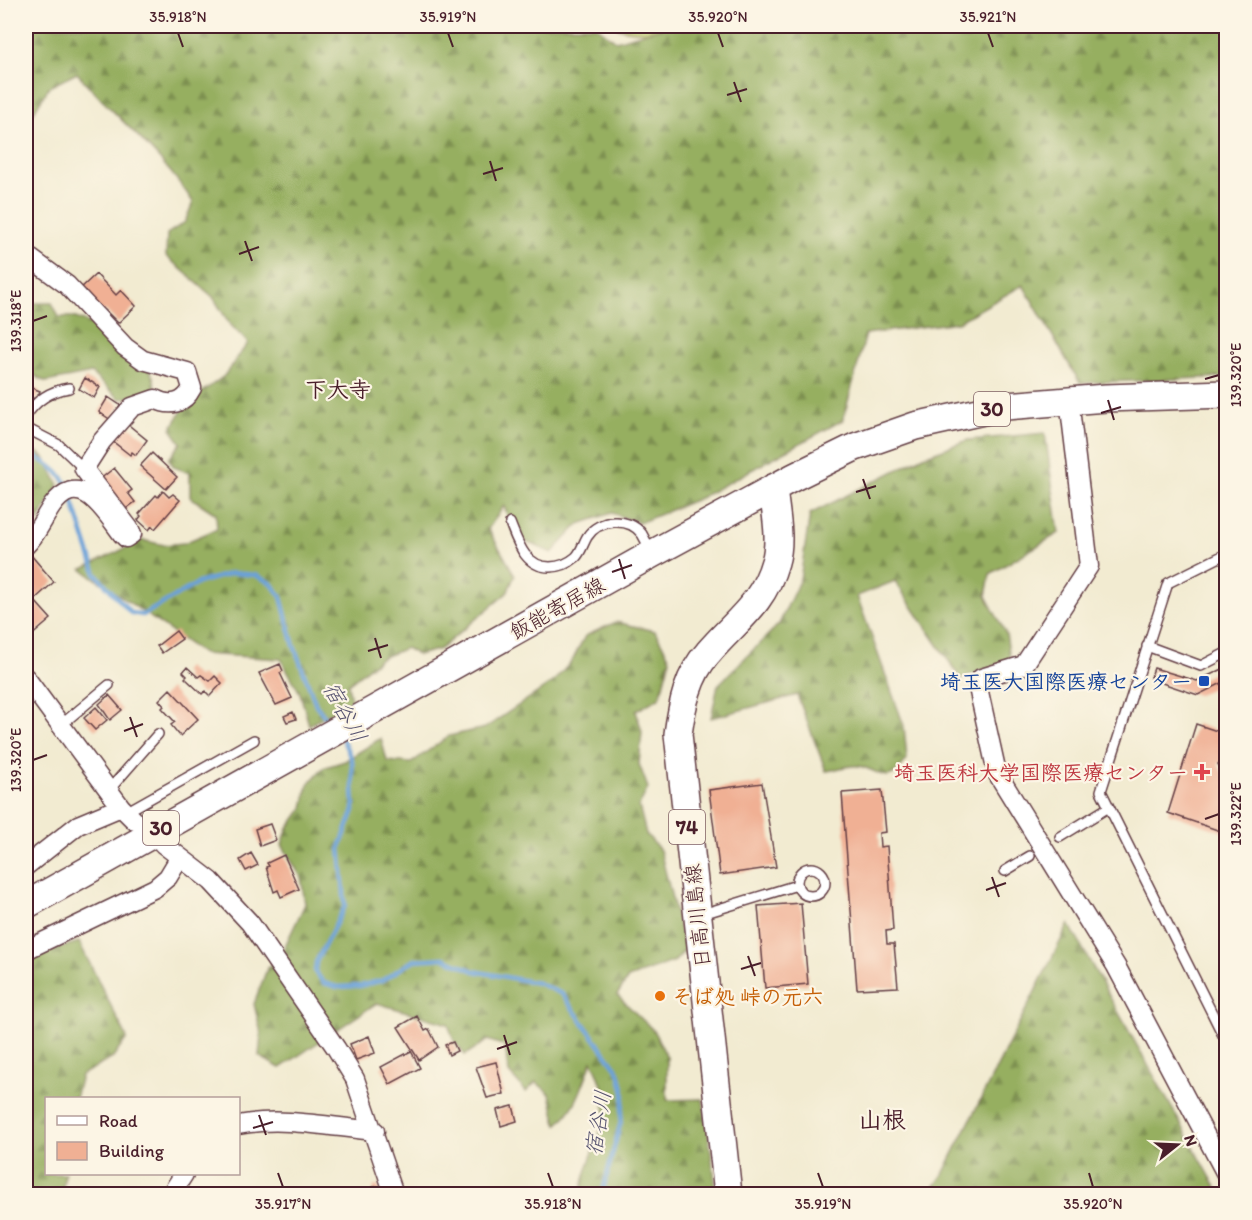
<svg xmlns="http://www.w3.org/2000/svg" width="1252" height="1220" viewBox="0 0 1252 1220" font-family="Itim,'Klee One',sans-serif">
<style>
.grass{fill:url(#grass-dots);stroke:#84754c;stroke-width:1.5}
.forest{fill:url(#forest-firs);stroke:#706746;stroke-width:1.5}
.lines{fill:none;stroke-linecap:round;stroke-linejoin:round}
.stream{stroke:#6aa1d8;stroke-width:4.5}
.building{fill:#f0b094}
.service-casing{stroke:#633e44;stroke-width:12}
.minor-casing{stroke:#633e44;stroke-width:21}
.primary-casing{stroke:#633e44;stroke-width:30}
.service{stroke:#fff;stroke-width:9}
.minor{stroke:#fff;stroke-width:18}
.primary{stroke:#fff;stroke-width:27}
.ticks{fill:none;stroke:#4a1f2b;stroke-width:2}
.transit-dot{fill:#1a4fb4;stroke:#fcf5e5;stroke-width:2}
.health-dot{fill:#e0444e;stroke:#fcf5e5;stroke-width:2}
.food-dot{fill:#e8710a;stroke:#fcf5e5;stroke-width:2}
.labels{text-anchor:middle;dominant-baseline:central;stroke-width:4.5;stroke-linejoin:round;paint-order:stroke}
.shield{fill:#fcf5e5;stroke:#7f5f63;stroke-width:1.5}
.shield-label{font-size:20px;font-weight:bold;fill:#4a1f2b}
.street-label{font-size:21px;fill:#4a1f2b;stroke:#fcf5e5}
.transit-label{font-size:21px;font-weight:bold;fill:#164399;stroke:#fcf5e5;text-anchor:end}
.health-label{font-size:21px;font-weight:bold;fill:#be3a42;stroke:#fcf5e5;text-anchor:end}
.food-label{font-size:21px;font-weight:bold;fill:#c56008;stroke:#fcf5e5;text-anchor:start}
.neighbourhood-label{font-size:22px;font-weight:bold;fill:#4a1f2b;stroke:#fcf5e5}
.water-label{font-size:22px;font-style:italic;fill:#575370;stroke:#fcf5e5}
.quarter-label{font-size:24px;font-weight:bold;fill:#4a1f2b;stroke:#fcf5e5}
.neatline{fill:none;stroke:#4a1f2b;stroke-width:2}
.ticks-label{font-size:15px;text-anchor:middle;fill:#4a1f2b}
</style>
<defs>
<pattern id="grass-dots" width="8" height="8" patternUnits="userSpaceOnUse" patternTransform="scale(1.5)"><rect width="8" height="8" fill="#becb6d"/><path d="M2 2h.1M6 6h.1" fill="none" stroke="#a5ae5f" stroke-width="1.8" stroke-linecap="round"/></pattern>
<pattern id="forest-firs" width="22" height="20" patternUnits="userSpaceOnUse" patternTransform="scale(1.5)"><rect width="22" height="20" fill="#96af60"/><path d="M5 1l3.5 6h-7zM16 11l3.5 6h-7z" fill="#7c8e4f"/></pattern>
</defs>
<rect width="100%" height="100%" fill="#fcf5e5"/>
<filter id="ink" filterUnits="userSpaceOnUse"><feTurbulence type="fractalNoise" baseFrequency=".0167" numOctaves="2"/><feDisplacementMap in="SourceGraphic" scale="12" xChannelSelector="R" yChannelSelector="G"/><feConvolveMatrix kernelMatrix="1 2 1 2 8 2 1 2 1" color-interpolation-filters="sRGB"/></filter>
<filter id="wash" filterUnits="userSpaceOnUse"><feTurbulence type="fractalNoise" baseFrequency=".008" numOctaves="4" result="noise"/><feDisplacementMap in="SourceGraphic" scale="24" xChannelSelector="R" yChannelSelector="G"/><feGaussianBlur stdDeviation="1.35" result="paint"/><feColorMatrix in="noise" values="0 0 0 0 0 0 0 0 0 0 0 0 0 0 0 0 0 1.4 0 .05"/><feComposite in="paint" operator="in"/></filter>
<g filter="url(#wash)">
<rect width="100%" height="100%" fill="#f2ebd1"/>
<path class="grass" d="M613,26H696C668,29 640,37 613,26Z"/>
<path class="forest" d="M26,26H596L616,41L668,26H1226V377L1080,383L1023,285L958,322L866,334L843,420L700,498L639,523L612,513L579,524L552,553L515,537L504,506L488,529L515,575L507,593L440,649L418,655L406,648L381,658L348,684L351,701L309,725L300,693L281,659L203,654L82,569L142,540L164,545L184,543L217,529L216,514L190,497V473L174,467L169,459L181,443L171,429L186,404L224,376L248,343L229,323L213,297L166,256L167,234L185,222L193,202C162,154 115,117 77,73L49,87L32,115L26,153Z
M34,303H52L59,317H73L92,324L100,336L132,361L148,367L154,379L155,393L120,399L91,373L46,382L26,371V307Z
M1045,433L1059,533L990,574L986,596L1006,634L1010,658C995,668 978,671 961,679L895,581L857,596L904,726L907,759C886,788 885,772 859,766C850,764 836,770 826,771L797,695L711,718L718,685L779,624L800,579L810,514L924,456L968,440Z
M26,445L43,456L59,485L37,523L26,515Z
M616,622L655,631L670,659L660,697L636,711L642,732L639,764L648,788L639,806L646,834L660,850L685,950L675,961L628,978L617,995L653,1030L667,1057V1100L703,1099L717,1194H581C589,1140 623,1119 592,1061C582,1086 578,1107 557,1125L550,1094L536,1082L526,1092L509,1073L505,1046L488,1040L465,1055L454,1041L448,1024L377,1003L280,1068L259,1056L261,1033L254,1004L267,969L284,948L305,904L301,877L282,845L287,830L303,808L308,784L323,768L345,761L381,738L387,761L411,763L449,736L485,728L553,682L572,661L585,636Z
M1069,924L1220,1194H929L942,1176Z
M79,942L127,1038L113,1058L81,1075L75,1098H46V1174H65L62,1194H26V958Z"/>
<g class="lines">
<path class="stream" d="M26,453C41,458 63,472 68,488
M71,496L96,574L131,613L143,615L198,583L232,573L255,575L271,583L281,597L294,646L316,705L331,725
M342,738L352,760L354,810L340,847L345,906L316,962L315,972L324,983L337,987L360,986L383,980L414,960L444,958L474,971L538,983L562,994L619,1072L624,1093L621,1121L602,1194"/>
</g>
<g id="blocks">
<path class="building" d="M96,274L116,295L121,290L136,306L118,323L105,310L101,314L79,290Z
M85,378L100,387L94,398L79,389Z
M32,388L40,391L36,400L29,396Z
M108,397L120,405L111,420L99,412Z
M125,422L147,440L136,455L132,452L130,455L111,440Z
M152,453L177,477L166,489L140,466Z
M114,468L132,490L128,493L135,502L123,511L99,480Z
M163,491L169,497L173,494L180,500L155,529L152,526L149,530L138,520L141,516L139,514L156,495L158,497Z
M30,554L54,582L35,599L30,593L26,594V558Z
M34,600L51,619L30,637L26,632V608Z
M176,631L182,639L162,653L157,646Z
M280,664L283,671L280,673L292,698L276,705L259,673Z
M187,667L198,677L201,675L210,681L215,676L222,683L210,696L205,691L202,694L185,678L187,676L183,672Z
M1154,668L1197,681L1225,668L1226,681L1198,695L1150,679Z
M170,689L198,719L180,736L171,725L175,722L162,708L164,706L159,700Z
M109,695L122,710L110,720L99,704Z
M96,707L107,720L95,730L84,718Z
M293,712L296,719L287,722L284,716Z
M1196,724L1226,734V760L1218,764L1226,780V833L1168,813Z
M762,783L776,867L720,875L709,790Z
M882,790L886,832L879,833L880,847L887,846L893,930L886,931L887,944H894L898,987L857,989L842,793Z
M270,824L276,840L260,846L255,829Z
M251,853L258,865L246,871L240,860Z
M284,855L299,889L281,897L278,890L274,892L266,867L269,866L267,863Z
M801,903L808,984L765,988L758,906Z
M417,1016L425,1031L429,1029L438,1047L419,1060L398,1027Z
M369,1036L375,1053L356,1060L350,1044Z
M453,1042L457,1051L449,1055L445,1045Z
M411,1051L420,1068L390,1084L381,1067Z
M496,1062L504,1094L487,1098L476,1067Z
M513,1106L517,1121L501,1126L497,1110Z
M378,1186L380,1193L375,1194L373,1187Z"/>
</g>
</g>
<g filter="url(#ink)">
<use href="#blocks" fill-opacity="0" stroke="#633e44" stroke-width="1.5"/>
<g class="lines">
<defs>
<path id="service" d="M646,26H656
M26,416C36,400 50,391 69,388
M26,428L59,445L84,469
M510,523C518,543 525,567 550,567C559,567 569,563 576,557C581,552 583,544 587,537C598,519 629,516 642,534C645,539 648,545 650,551
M1226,554L1168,583L1101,791L1226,1041
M1147,646L1201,666L1226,653
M61,725L109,685
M109,790L158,734
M126,812L254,740
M1060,837L1109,807
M797 882a14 14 0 1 1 28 0a14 14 0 1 1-28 0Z
M1005,871L1030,856
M699,915L797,885"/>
<path id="minor" d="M26,255L67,285L125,347L143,360L187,372L192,388C184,404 170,407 155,399L132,407L102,441L84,469L129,528L132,534L126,538L122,534C105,512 80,467 52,506C43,519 37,534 26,545
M1069,400L1089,566L1024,665L981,678L977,683L997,773L1116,966L1226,1174
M26,678L121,807L135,821
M163,844L211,881L250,923L336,1048L355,1079L394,1194
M26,866L78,825L121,807
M26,950L155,888L168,877L180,857
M238,1125C282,1116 331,1127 375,1131
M171,1194L184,1174"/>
<path id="primary" d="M26,905L652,554L794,477L855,447L915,426L1006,406L1106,398L1226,394
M728,1194L678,734C682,705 688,675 708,653C735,621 763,605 775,562C782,539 775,511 773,488"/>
</defs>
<use href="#service" class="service-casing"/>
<use href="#minor" class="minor-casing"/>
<use href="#primary" class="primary-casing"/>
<use href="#service" class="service"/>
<use href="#minor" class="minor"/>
<use href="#primary" class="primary"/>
</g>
</g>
<path class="ticks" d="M178,33L183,47M448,33L453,47M718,33L723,47M988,33L993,47M734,82L741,102M727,95L747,89M490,161L496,181M483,174L503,168M245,241L252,261M239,254L259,247M33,321L47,316M1205,379L1219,375M1108,400L1114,420M1101,413L1121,407M863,479L870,499M856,492L876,486M619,559L625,579M612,572L632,565M375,638L381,658M368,651L388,645M130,717L137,737M124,731L143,724M33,760L47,755M1205,819L1219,814M992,877L999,897M986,890L1006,883M748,956L755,976M741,969L761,963M504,1035L510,1055M497,1049L517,1042M259,1115L266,1135M253,1128L273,1122M278,1173L283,1187M548,1173L553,1187M818,1173L823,1187M1089,1173L1093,1187"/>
<rect class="transit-dot" x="1198" y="675" width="12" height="12" rx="3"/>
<path class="health-dot" d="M1199 763h6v6h6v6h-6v6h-6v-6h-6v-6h6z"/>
<circle class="food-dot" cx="660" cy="996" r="6"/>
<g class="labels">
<g class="shield">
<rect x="974" y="392" width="36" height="34" rx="4.5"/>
<rect x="669" y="810" width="36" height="34" rx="4.5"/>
<rect x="143" y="811" width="36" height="34" rx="4.5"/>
</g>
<g class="shield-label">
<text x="992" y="409">30</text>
<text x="687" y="827">74</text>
<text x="161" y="828">30</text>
</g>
<g class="street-label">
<text transform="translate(557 608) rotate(-29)">飯能寄居線</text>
<text transform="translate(697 916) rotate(-96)">日高川島線</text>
</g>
<g class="transit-label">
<text x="1192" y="681">埼玉医大国際医療センター</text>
</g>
<g class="health-label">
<text x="1188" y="772">埼玉医科大学国際医療センター</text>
</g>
<g class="food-label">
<text x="672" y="996">そば処 峠の元六</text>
</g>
<g class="neighbourhood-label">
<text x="338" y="389">下大寺</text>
</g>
<g class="water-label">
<text transform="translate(345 712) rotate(61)">宿谷川</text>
<text transform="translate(598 1123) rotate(-81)">宿谷川</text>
</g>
<g class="quarter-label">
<text x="882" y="1119">山根</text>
</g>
</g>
<rect width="1252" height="1220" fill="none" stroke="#fcf5e5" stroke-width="66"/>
<rect x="45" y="1097" width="195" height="78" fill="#fcf5e5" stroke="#b59f9b" stroke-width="1.5"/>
<rect x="57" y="1116" width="30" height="9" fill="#ffffff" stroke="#b59f9b" stroke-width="1.5"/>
<text x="99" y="1127" font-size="18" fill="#4a1f2b">Road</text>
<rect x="57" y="1142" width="30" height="18" fill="#f0b094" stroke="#b59f9b" stroke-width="1.5"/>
<text x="99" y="1157" font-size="18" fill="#4a1f2b">Building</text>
<g transform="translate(1177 1145) rotate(72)" stroke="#fcf5e5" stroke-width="4.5" paint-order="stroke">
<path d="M0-4.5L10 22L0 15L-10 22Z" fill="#4a1f2b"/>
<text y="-9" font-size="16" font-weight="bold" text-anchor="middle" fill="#4a1f2b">N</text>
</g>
<rect x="33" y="33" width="1186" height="1154" class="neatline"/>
<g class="ticks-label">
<text x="178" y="22">35.918°N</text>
<text x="448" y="22">35.919°N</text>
<text x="718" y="22">35.920°N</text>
<text x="988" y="22">35.921°N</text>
<text transform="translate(16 321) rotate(-90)" y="5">139.318°E</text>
<text transform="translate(1236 375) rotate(-90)" y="5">139.320°E</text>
<text transform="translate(16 760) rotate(-90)" y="5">139.320°E</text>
<text transform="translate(1236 814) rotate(-90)" y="5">139.322°E</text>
<text x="283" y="1209">35.917°N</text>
<text x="553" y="1209">35.918°N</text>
<text x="823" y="1209">35.919°N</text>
<text x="1093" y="1209">35.920°N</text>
</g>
</svg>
